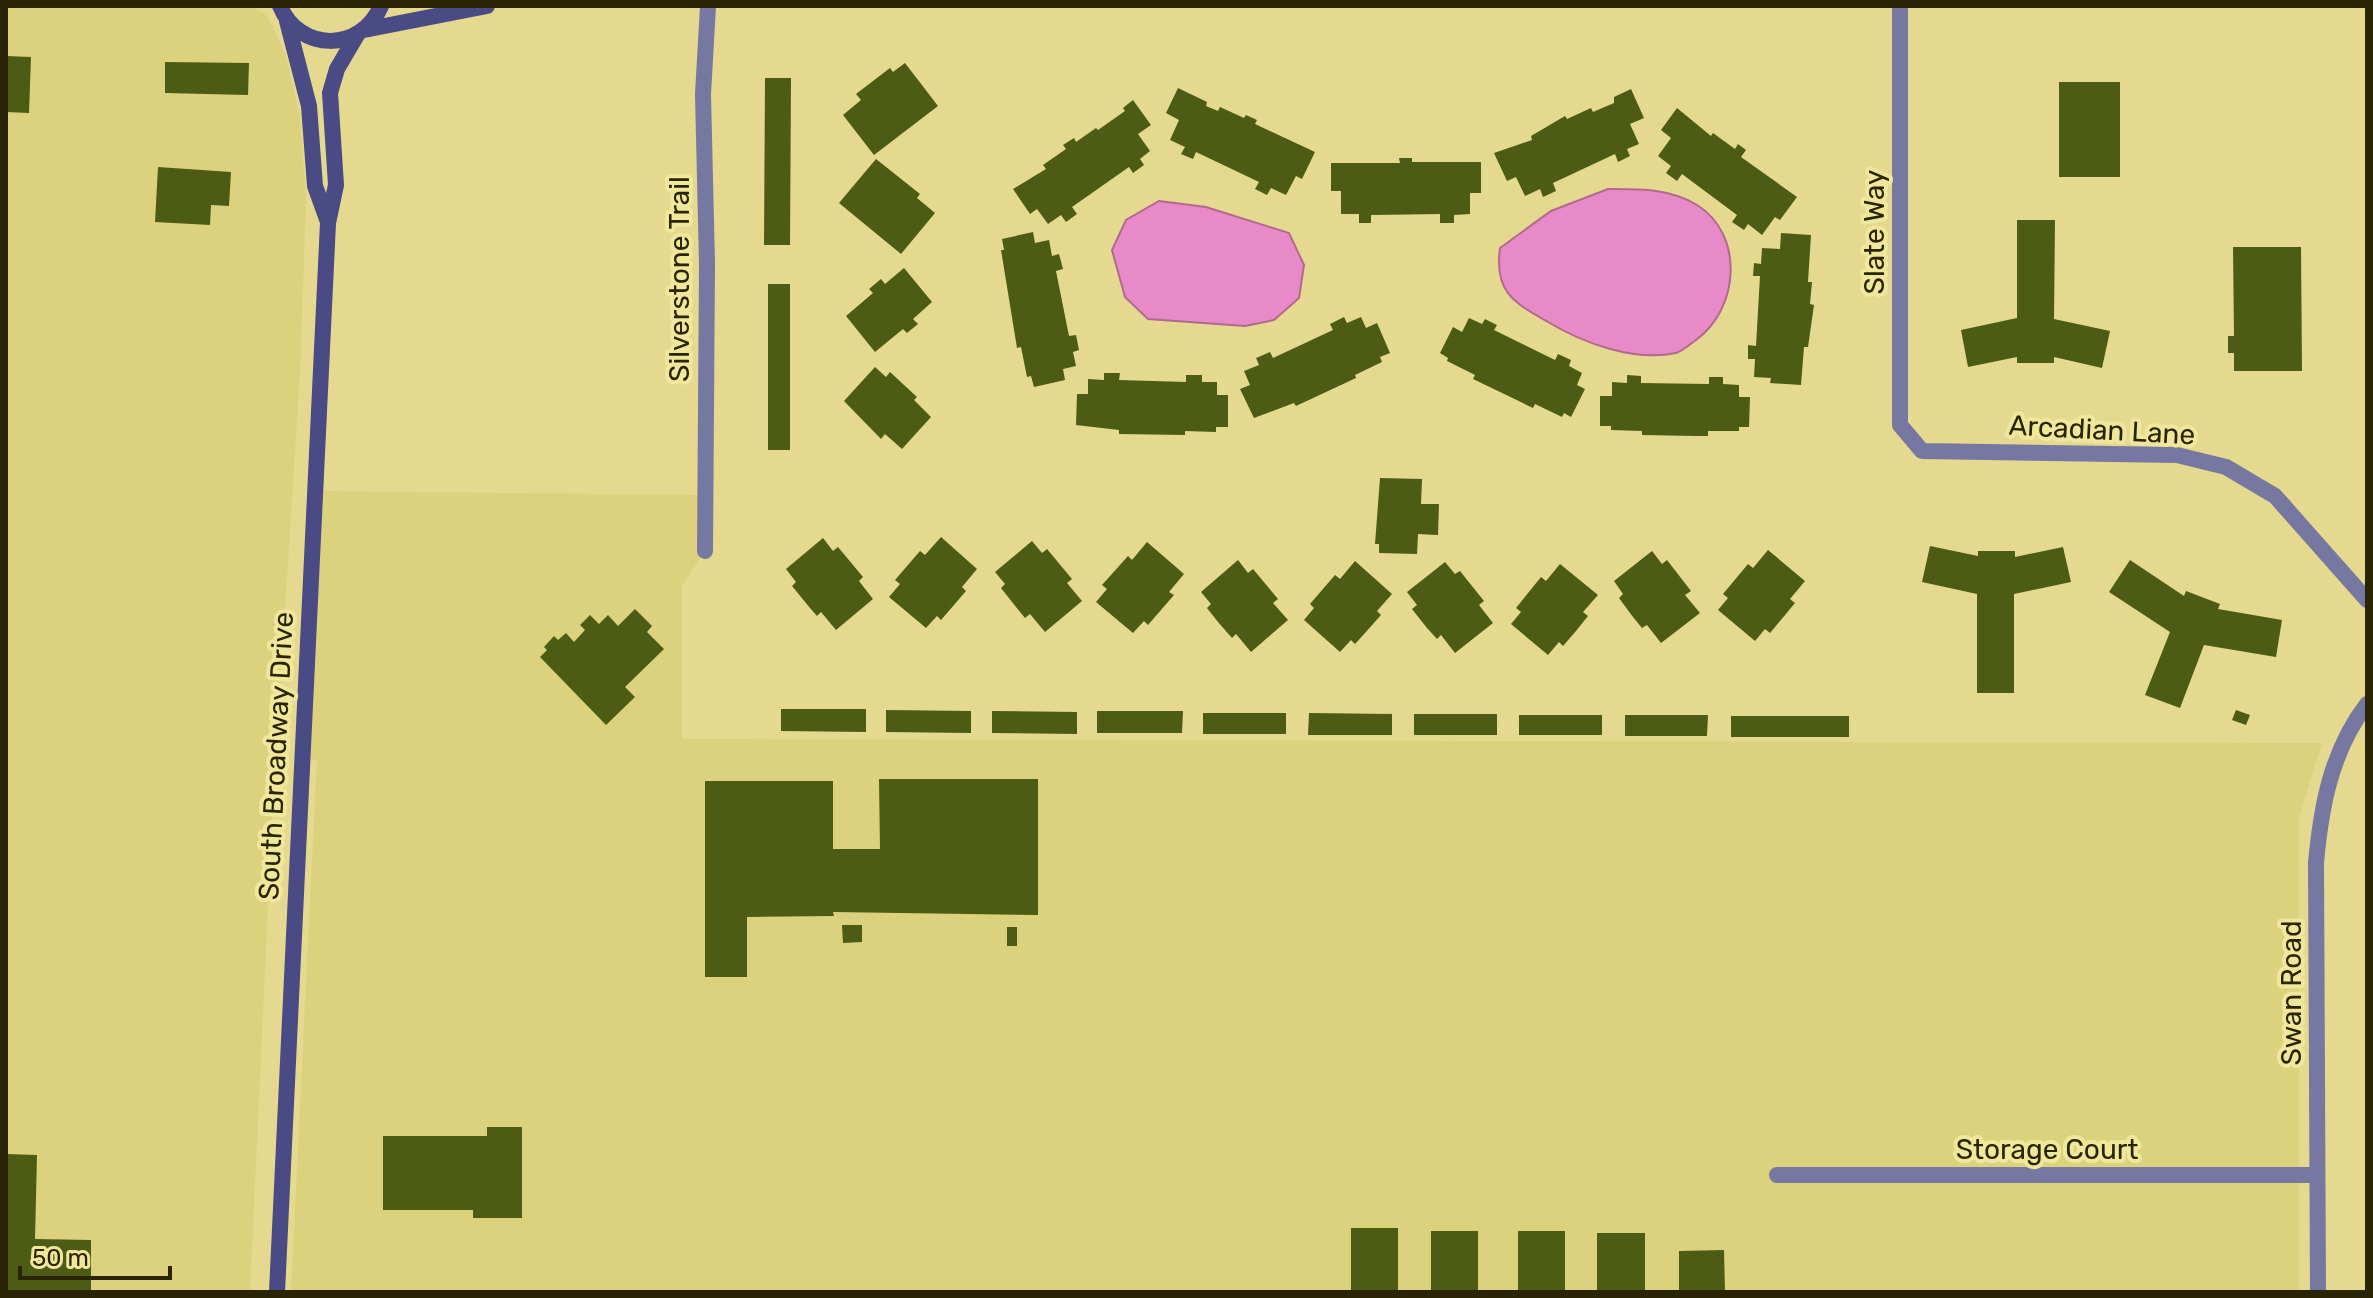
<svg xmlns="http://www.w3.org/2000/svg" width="2373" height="1298" viewBox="0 0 2373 1298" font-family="Rubik,sans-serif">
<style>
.built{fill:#dcd17d}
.water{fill:#e98ac8;stroke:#af6b8d;stroke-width:2}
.building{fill:#4c5c14}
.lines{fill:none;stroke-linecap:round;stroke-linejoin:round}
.minor{stroke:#7678a1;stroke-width:16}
.secondary{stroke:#4a4a84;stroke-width:16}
.labels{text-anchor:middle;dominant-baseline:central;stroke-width:8;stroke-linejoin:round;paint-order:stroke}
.street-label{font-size:28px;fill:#282404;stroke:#f1e79b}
</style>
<rect width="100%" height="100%" fill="#e4d98e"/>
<path class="built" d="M6,6H252L266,15L273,26L287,60L300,117L306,199L300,373L273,798L250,1292H6Z
M315,491L705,495V551L682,585V739L2322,743L2299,817V1292H291L317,760L302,759Z"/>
<path class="water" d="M1608,189C1638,189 1670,188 1697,205C1745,235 1739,309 1696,340C1690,344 1683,351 1676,353C1634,362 1583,343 1548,322C1513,302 1494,292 1500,248L1551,211Z
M1159,201L1206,207L1289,233L1304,265L1299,298L1274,320L1245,326L1148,319L1125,297L1112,250L1126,220Z"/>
<path class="building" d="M6,56L31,57L29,113L6,112Z
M165,62L249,63L248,95L165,93Z
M905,63L938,106L874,155L843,115L861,100L856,94L890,68L893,72Z
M765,78H791L790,245H764Z
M2059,82H2120V177H2059Z
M1178,88L1207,102L1206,106L1218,111L1220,107L1244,118L1246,115L1257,120L1255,124L1315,152L1302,179L1296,176L1286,195L1271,188L1267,195L1255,189L1259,182L1196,152L1193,159L1181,154L1185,147L1170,140L1179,120L1166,113Z
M1631,89L1644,118L1630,124L1639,144L1627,149L1630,156L1618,162L1615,154L1553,183L1556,191L1543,197L1540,189L1525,196L1516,177L1507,181L1494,153L1532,140L1531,136L1565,116L1567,119L1591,108L1593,112L1614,103V97Z
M1133,100L1151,125L1138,134L1150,151L1140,159L1144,165L1133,173L1129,167L1072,207L1077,214L1066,222L1061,215L1048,224L1037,209L1030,214L1013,189L1046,169L1043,165L1066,149L1063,145L1074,138L1076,142L1096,128L1098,130L1125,111L1123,108Z
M1677,108L1711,136L1713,133L1735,149L1738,144L1746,150L1741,157L1797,197L1780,220L1775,217L1762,235L1748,224L1744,230L1732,222L1737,215L1682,174L1677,181L1666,173L1671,166L1658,156L1671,138L1661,130Z
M1399,158H1412V162H1481V193H1470V214L1454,215V223H1440V214L1371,215V223H1359V214H1341V191H1331V163H1400Z
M876,159L920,194L917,198L935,213L901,254L839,203Z
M158,167L231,172L229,206L211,205L210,225L155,222Z
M2017,220H2055L2054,319L2110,331L2102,368L2054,357V363H2017V357L1968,367L1961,330L2017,318Z
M1033,232L1035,243L1049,240L1052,256L1059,254L1063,269L1056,271L1069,336L1076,335L1079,350L1073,352L1076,366L1063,369L1065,380L1034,387L1031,376L1027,377L1021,347L1017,348L1001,250H1004L1002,239Z
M1781,233L1811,235L1808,282H1812L1810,304L1814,305L1808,347H1804L1801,385L1770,383L1771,378L1754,377L1755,359H1748V345L1756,346L1760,276H1753L1754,263L1761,264L1762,248L1780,249Z
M2233,247H2301L2302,371H2234V353H2228V336H2234Z
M904,268L932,302L913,319L918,324L907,333L903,329L875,352L846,316L873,293L869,289L881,279L885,284Z
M768,284H790V450H768Z
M1344,317L1347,323L1361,317L1366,328L1377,323L1390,353L1380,357L1382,362L1355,375L1356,378L1296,406L1294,403L1254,418L1240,389L1250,385L1244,371L1259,365L1256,358L1270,352L1273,358L1333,330L1330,324Z
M1469,318L1482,324L1485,319L1497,325L1494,330L1555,360L1558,354L1571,360L1569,366L1582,373L1577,385L1585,389L1571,417L1564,413L1562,417L1535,404L1533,408L1473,379L1475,375L1447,361L1448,358L1440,353L1453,327L1462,332Z
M875,367L886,377L890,372L917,397L914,400L931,417L902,449L885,434L881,439L844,401Z
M1104,373H1120L1119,380L1186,382V375H1202V382H1217V395H1228V427H1216V432L1185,431V435L1119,434V430L1076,425L1077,394H1088V379L1104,380Z
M1627,375L1641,376V383L1709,384V377H1723V384L1739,385V397H1750L1749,427H1739V431H1708V436H1696L1642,435V431L1611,430V426H1600V396H1612V382L1627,383Z
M1380,478L1422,479L1421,504H1439L1438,535L1418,534L1417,554L1379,553V544H1375Z
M941,537L977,569L962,587L966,591L954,605L941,620L937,616L926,628L889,597L900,584L895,580L920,551L925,555Z
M823,538L833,551L838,547L863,577L859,581L873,599L836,630L821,612L817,616L810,608L792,586L796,582L786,569Z
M1032,541L1042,553L1047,549L1072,579L1067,583L1082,601L1045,632L1030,614L1025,618L1016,607L1001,588L1005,584L995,572Z
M1147,542L1184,574L1169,592L1174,595L1148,625L1144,621L1133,633L1096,602L1107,589L1102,585L1128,556L1132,560Z
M1930,546L1978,556V551H2015V557L2063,547L2071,582L2014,594V693H1977V594L1922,582Z
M1768,550L1805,581L1790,599L1795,603L1770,633L1765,629L1755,641L1718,610L1728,598L1723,594L1748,564L1753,568Z
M1652,551L1662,564L1667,560L1691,591L1685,595L1700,613L1661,643L1647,625L1642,628L1633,617L1619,598L1623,594L1614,581Z
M1238,560L1248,573L1253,569L1278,599L1273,603L1288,620L1251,652L1236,634L1232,638L1218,622L1207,608L1211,604L1201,592Z
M2130,560L2184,596L2186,591L2220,604L2218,609L2282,620L2276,657L2204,645L2180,708L2145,695L2170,632L2109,592Z
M1355,561L1392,594L1377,611L1381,615L1365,633L1355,644L1351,640L1340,652L1304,620L1314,608L1310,604L1335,575L1340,579Z
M1445,562L1455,574L1460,571L1484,601L1479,605L1493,623L1455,653L1441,635L1437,639L1427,628L1412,609L1417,605L1407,592Z
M1560,564L1598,595L1583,612L1588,616L1576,631L1563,646L1559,642L1548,655L1511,624L1521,612L1516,608L1541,577L1546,581Z
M635,609L652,626L647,632L664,649L625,687L635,697L606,725L540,657L547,650L544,647L554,636L558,640L566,633L574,642L585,630L580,625L590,615L599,624L608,615L618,626Z
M781,709H866V732L781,731Z
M886,710L971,711V733L886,732Z
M2236,710L2250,715L2246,725L2232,720Z
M992,711L1077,712V734L992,733Z
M1097,711H1183L1182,733H1097Z
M1203,713H1286V734H1203Z
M1309,713L1392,714V735H1308Z
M1414,714H1497V735H1414Z
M1519,715H1602V735H1519Z
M1625,715H1708L1707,736H1625Z
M1731,716H1849V737H1731Z
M879,779H1038V915L833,912L834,916L747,917V977H705V781H833V849H880Z
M842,925H862V942L843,943Z
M1007,927H1017V946H1007Z
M487,1127H522V1218H473V1210H383V1136H487Z
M6,1154L37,1155L35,1239L91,1240V1292H6Z
M1351,1228H1398V1292H1351Z
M1431,1231H1478V1292H1431Z
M1518,1231H1565V1292H1518Z
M1597,1233H1645V1292H1597Z
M1724,1250L1725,1292H1679V1251Z"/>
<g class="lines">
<path class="minor" d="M1900,6V425L1922,451L2177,455L2226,467L2275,496L2367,600
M705,551L707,264L703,94L708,6
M1777,1175H2317
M2318,1292L2316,863C2321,807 2331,751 2367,704"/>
<path class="secondary" d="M280,6C299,52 361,53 381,6
M287,21L309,106L315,186L328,222
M364,30L487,6
M277,1292L328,223L336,185L330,93L337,69L357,35"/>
</g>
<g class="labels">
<g class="street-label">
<text transform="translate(1874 232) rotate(-90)">Slate Way</text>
<text transform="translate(679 279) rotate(-90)">Silverstone Trail</text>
<text transform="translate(2102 430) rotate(3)">Arcadian Lane</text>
<text transform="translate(276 756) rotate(-87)">South Broadway Drive</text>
<text transform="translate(2291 993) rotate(-90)">Swan Road</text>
<text x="2047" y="1149">Storage Court</text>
</g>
</g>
<rect width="2373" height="1298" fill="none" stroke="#282404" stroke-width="16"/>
<path d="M20 1266v12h150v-12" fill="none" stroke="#282404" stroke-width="4"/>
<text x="32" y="1266" font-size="24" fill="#282404" stroke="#f1e79b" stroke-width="6" paint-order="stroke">50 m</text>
</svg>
